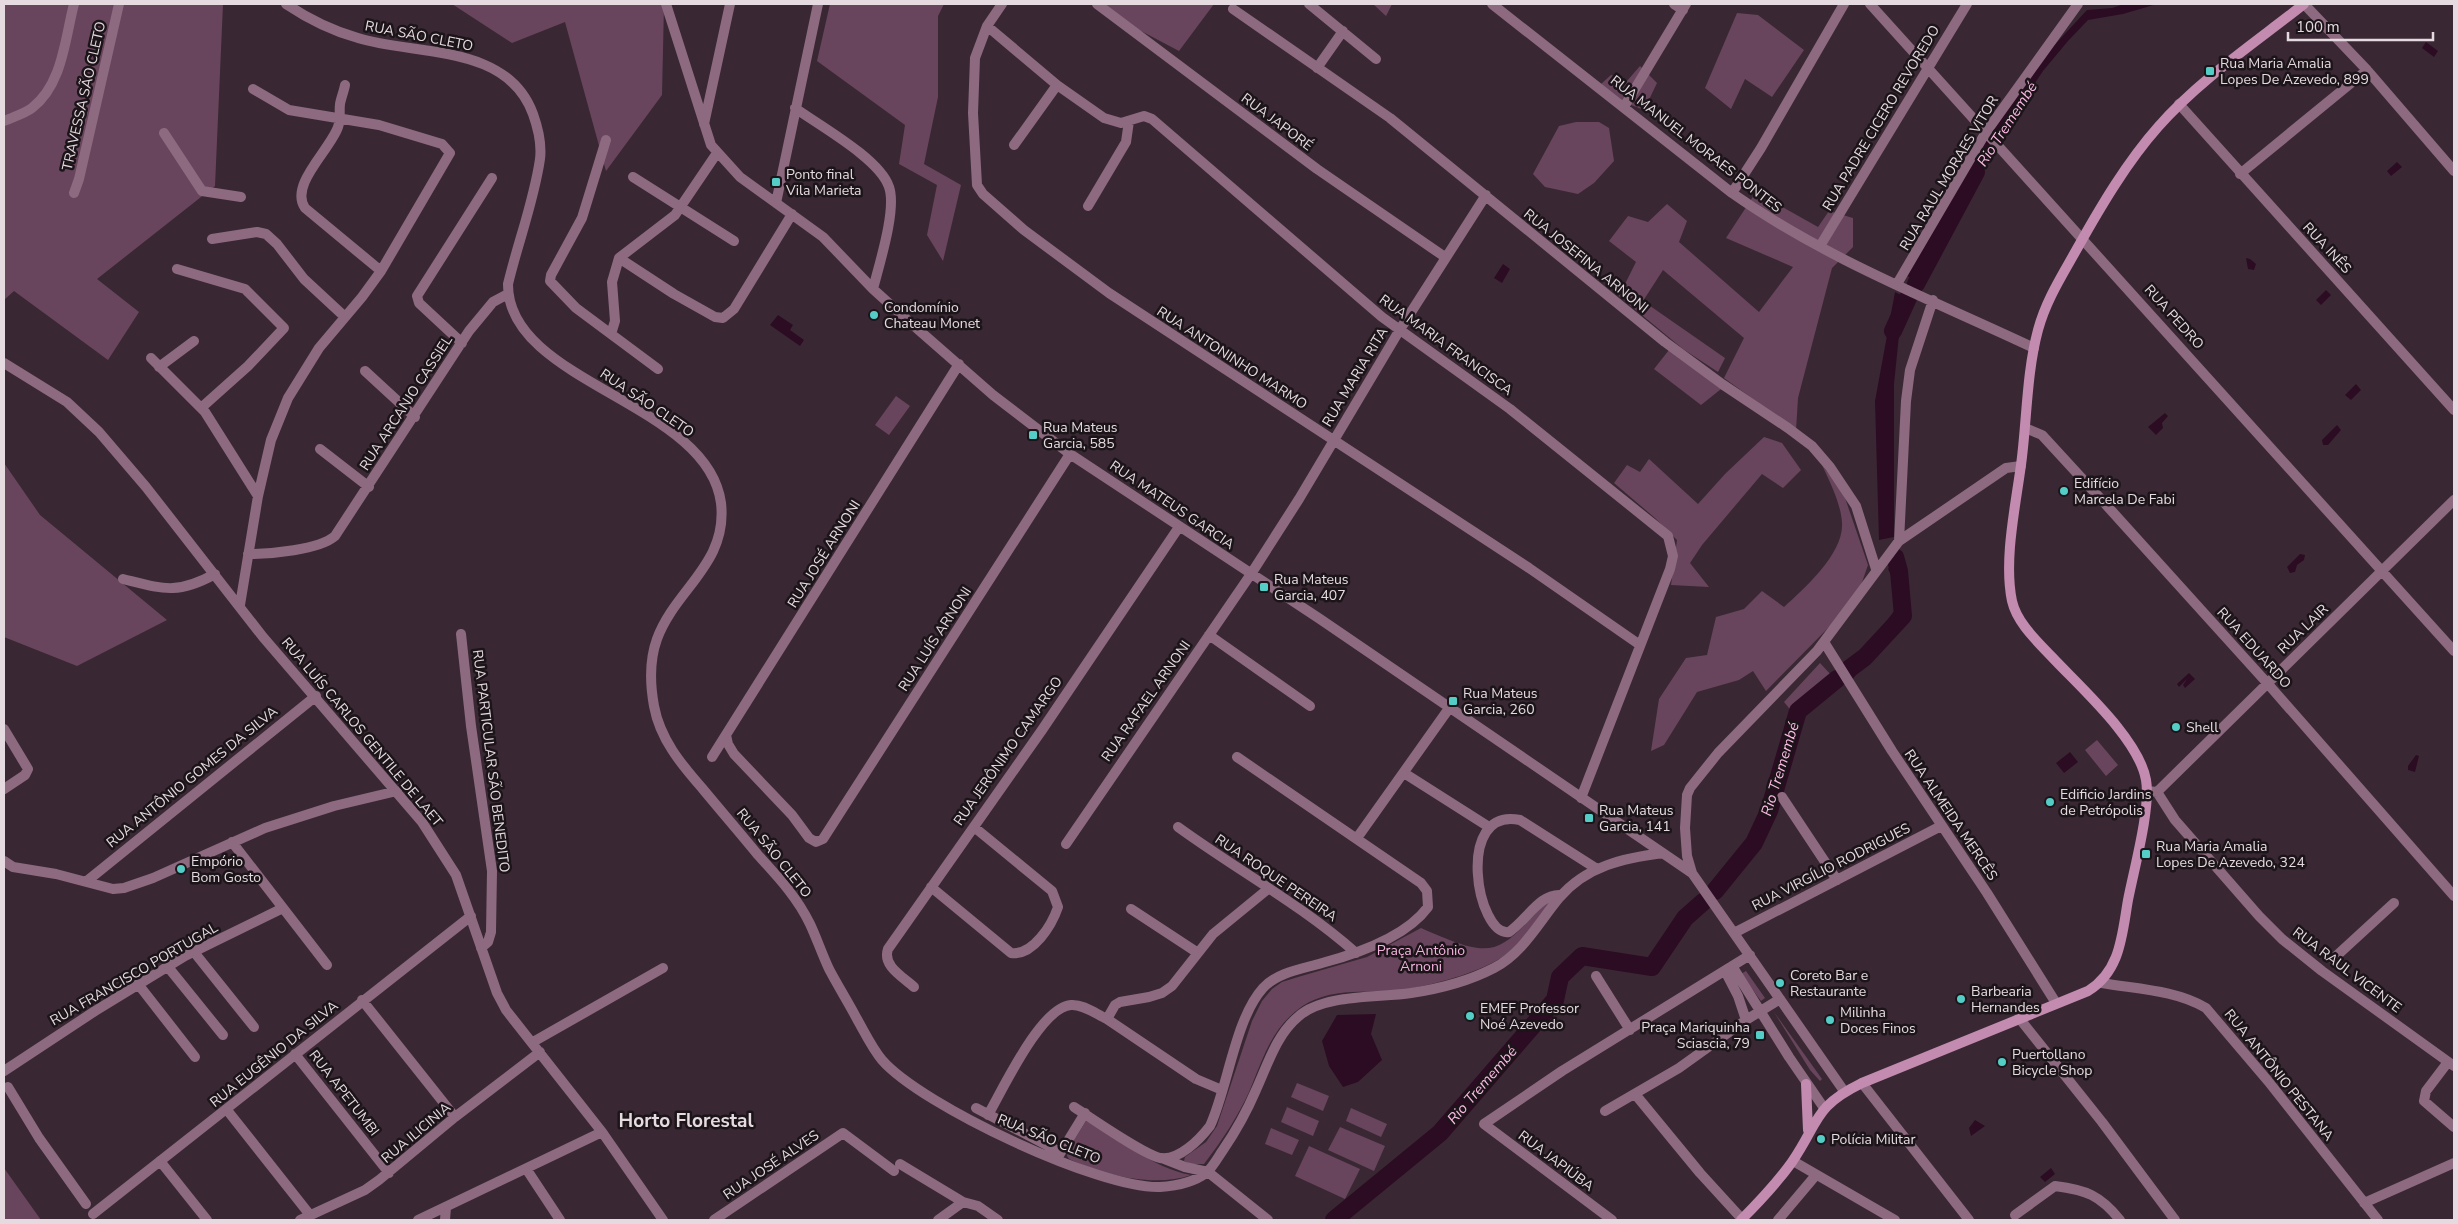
<svg xmlns="http://www.w3.org/2000/svg" width="2458" height="1224" viewBox="0 0 2458 1224" font-family="'Nunito Sans',sans-serif">
<style>
.green{fill:#68455c}
.water{fill:#2c0c23}
.lines{fill:none;stroke-linecap:round;stroke-linejoin:round}
.river{stroke:#2c0c23;stroke-width:18}
.minor{stroke:#8d6a80;stroke-width:10}
.secondary{stroke:#c38baf;stroke-width:10}
.poi-dot{fill:#54cdc7;stroke:#1b1418;stroke-width:2}
.labels{text-anchor:middle;dominant-baseline:central;stroke-width:5;stroke-linejoin:round;paint-order:stroke}
.street-label{font-size:14px;fill:#e5dae0;stroke:#1b1418}
.poi-label{font-size:14px;fill:#e5dae0;stroke:#1b1418;text-anchor:start}
.park-label{font-size:14px;fill:#f4b3dd;stroke:#1b1418}
.water-label{font-size:15px;font-style:italic;fill:#fcbae4;stroke:#1b1418}
.district-label{font-size:19px;font-weight:bold;fill:#e5dae0;stroke:#1b1418}
</style>
<rect width="100%" height="100%" fill="#392833"/>
<path class="green" d="M4,4H223L215,186L97,279L139,312L108,360L14,291L4,300Z
M452,4H664L662,95L606,171L565,22L512,43Z
M830,4H944L938,16V97L924,164L961,185L943,261L927,235L937,185L899,164L905,125L817,61Z
M1090,4H1214L1179,51Z
M1373,4H1392L1386,16Z
M1737,13L1758,15L1804,50L1772,97L1745,79L1731,109L1705,88Z
M1640,66L1657,83L1644,110L1621,101L1601,84L1611,75L1627,81Z
M1576,122H1599L1609,128L1614,161L1594,183L1578,194L1545,187L1533,174L1559,126Z
M1756,192L1818,227L1829,211L1853,218V247L1832,268L1798,398L1796,430L1724,378L1744,338L1663,270L1643,301L1725,358L1718,372L1683,349L1619,296L1636,262L1609,241L1628,216L1648,222L1667,204L1687,221L1679,242L1759,312L1793,267L1726,238Z
M1669,350L1721,389L1701,405L1654,369Z
M896,396L910,406L889,435L875,425Z
M1764,437L1782,443L1801,470L1783,488L1762,474L1702,545L1690,563L1709,587L1671,585L1677,540L1655,518L1614,483L1627,465L1640,472L1649,459L1698,504L1725,474Z
M4,463L40,515L167,620L77,666L4,637Z
M1822,465L1843,492L1868,565L1861,585L1832,624L1766,691L1753,671L1739,680L1697,692L1664,745L1651,751L1659,699L1686,658L1707,655L1716,617L1744,609L1762,591L1784,607C1805,588 1844,553 1842,523C1841,504 1830,482 1822,465Z
M1820,663L1832,676L1793,713L1784,702Z
M2097,740L2118,765L2106,776L2085,750Z
M1550,897H1555C1544,910 1518,947 1506,955C1480,972 1443,982 1413,988C1374,996 1329,983 1296,1011C1269,1033 1262,1062 1249,1092C1238,1116 1223,1139 1207,1160L1204,1164H1190L1184,1161L1185,1157L1206,1142L1217,1126L1252,1021L1262,1001L1272,989L1282,982L1298,977L1367,957L1421,928C1496,961 1497,956 1550,897Z
M1746,971L1765,998L1761,1001L1741,974Z
M1774,1012L1822,1079L1820,1081L1810,1070Z
M1297,1083L1329,1096L1323,1111L1291,1097Z
M1287,1107L1319,1121L1313,1136L1281,1122Z
M1351,1108L1387,1124L1381,1137L1346,1121Z
M1086,1121C1121,1138 1151,1168 1191,1175C1154,1188 1103,1175 1069,1159L1067,1156L1068,1150Z
M1340,1127L1385,1146L1374,1171L1328,1150Z
M1271,1128L1299,1140L1292,1155L1265,1144Z
M1309,1146L1360,1169L1345,1199L1295,1176Z
M4,1168L41,1220H4Z"/>
<path class="water" d="M2124,4H2157L2123,14L2088,20L2068,41L2043,71L1997,140L1913,279L1905,275L1980,150L2048,52L2087,10L2112,8Z
M2426,42L2438,51L2434,57L2422,48Z
M2397,162L2402,167L2391,176L2387,171Z
M2246,258L2250,259L2256,264L2254,270L2248,269Z
M1503,264L1510,269L1502,283L1494,278Z
M2326,290L2331,295L2321,305L2316,300Z
M1895,292L1903,296L1894,384V537L1879,540L1875,401Z
M778,315L793,325L790,330L804,340L800,346L770,325Z
M2356,384L2361,390L2351,400L2345,395Z
M2165,413L2168,416L2162,423L2163,428L2156,435L2148,427Z
M2337,425L2341,430L2328,445H2323L2322,440Z
M2300,554L2305,555L2304,560L2297,565L2295,572L2290,573L2287,567Z
M1897,557L1901,568L1904,608L1852,680L1848,672L1898,606L1895,583L1888,569Z
M2189,673L2195,679L2185,688L2183,685L2187,679L2179,687L2177,684Z
M2070,752L2078,762L2064,773L2056,763Z
M2416,755L2419,756L2415,772L2408,770V766Z
M1376,1014L1371,1034L1382,1060L1358,1082L1343,1087L1329,1066L1322,1041L1337,1015Z
M1975,1120L1985,1126L1971,1136L1969,1128Z
M2051,1168L2055,1174L2045,1182L2040,1177Z"/>
<g class="lines">
<path class="river" d="M1916,284L1976,172
M1893,331L1908,298
M1849,669L1865,657L1903,616L1899,571L1895,557
M1715,891L1754,843L1769,811L1798,711L1837,679
M1334,1220L1440,1133L1555,1000L1560,977L1582,956L1652,967L1685,918L1703,902"/>
<path class="minor" d="M286,4C307,18 333,31 358,38C416,56 507,43 533,114C538,128 542,143 540,159C534,201 518,242 508,284C507,383 708,402 721,503C728,564 675,589 657,639C649,661 650,684 654,706C660,739 681,764 702,788C721,811 740,833 758,855C778,877 797,897 810,924C817,939 822,954 829,969C838,986 848,1002 857,1019C865,1033 872,1048 882,1060C922,1106 1100,1189 1160,1187C1175,1186 1194,1182 1206,1173C1213,1167 1218,1157 1223,1150C1236,1131 1247,1111 1256,1090C1268,1064 1276,1035 1299,1016C1324,994 1378,998 1411,993C1438,989 1469,981 1494,968C1523,953 1539,922 1559,898C1586,866 1624,858 1663,853
M666,4L711,145L740,177L823,237L873,289L905,318L993,395L1070,454L1320,619L1692,873L1844,1091
M1002,4L987,26L975,58L973,113L977,185L983,194L1024,230L1109,293L1529,568L1640,645
M1097,4L1317,169L1445,257
M1309,4L1376,59
M1492,4L1732,193C1824,258 1932,300 2034,348
M1674,4L1683,10
M1870,4L2454,651
M2304,4L2367,70L2454,171
M1233,9L1390,118L1665,342L1722,384L1788,428L1812,446L1830,467L1856,506L1876,569
M987,26L1057,85L1104,118L1121,123L1144,116L1152,119L1382,317L1510,409L1668,536L1673,556L1670,569L1581,798
M1317,68L1343,31
M345,85C344,91 341,98 340,104C339,112 341,119 338,127C330,150 289,185 305,208L381,271
M2179,104L2454,410
M1624,107L1686,4
M795,108C820,126 880,159 889,187C897,209 879,265 873,289
M4,121C13,117 24,114 32,108C63,84 65,38 74,4
M704,124L730,4
M164,133L202,191L241,197
M606,140L582,218L551,275L550,281L576,308L658,369
M1014,145L1057,85
M2240,174L2367,70
M633,177L734,241
M74,193L79,179L119,4
M1732,193L1761,148L1844,4
M776,203L818,4
M1088,206L1126,142L1129,121
M212,239L257,232L266,234L277,244L304,279L345,317
M1820,246L1967,4
M619,258L674,294L715,317L723,318L734,309L792,214
M177,269L245,289L284,328L248,366L201,408
M1897,284L1986,132L2078,4
M611,334L615,321L612,282L619,258L675,215L717,153
M462,343L419,303L417,296L492,178
M151,358L205,412L258,496
M4,363L67,402L99,432L146,487L263,637L422,822L456,875L497,993L506,1010L602,1132L663,1220
M159,367L194,341
M365,371L415,417
M2025,428L2042,435L2109,508L2268,684L2454,896
M320,449L369,487
M1899,541L1906,401L1910,370L1933,300
M248,554C270,554 319,550 335,536L469,331L493,302L508,294
M123,579C163,589 177,595 215,574
M240,605L258,496L271,440L288,398L319,348L362,297L381,271L450,153L442,144L379,125L289,110L253,89
M461,634L471,726L492,871L491,932L488,942L481,948
M1209,635L1310,706
M1824,642L1892,751L1987,893L2056,1003
M4,729L28,769L25,775L4,789
M726,735L728,744L734,754L792,815L809,838L816,842L823,839L1070,454
M712,757L959,364
M1404,773L1489,827
M2147,791L2157,792L2454,500
M2157,792L2175,820L2259,916L2282,939L2322,971L2454,1066
M1782,797L1837,880
M1178,827C1237,870 1302,905 1356,953
M1357,838L1450,707
M232,842L327,965
M1066,844L1251,574L1299,499L1399,331L1486,195
M4,861L13,867L56,874L113,889L124,888L153,878L265,828L334,806L397,791
M1692,873L1687,856L1685,828L1687,795L1690,788L1718,753L1817,651L1899,541L2006,468L2021,466
M87,881L316,696
M931,887L1011,953C1033,956 1052,925 1058,907L1052,891L974,827
M1561,895C1540,893 1526,921 1509,932C1477,937 1454,806 1520,820L1597,869
M1131,909L1198,953
M1734,933L1941,826
M194,952L254,1027
M2333,959L2394,903
M1732,966L1789,1057L1824,1108
M168,967L223,1035
M1725,971L1738,996L1746,1020
M1596,976L1630,1030
M2102,983C2136,989 2176,990 2206,1008L2268,1081L2378,1220
M138,984L195,1057
M914,987C903,977 882,966 888,949L1042,730L1179,527
M362,1000L455,1117
M2019,1018L2102,1122L2175,1220
M1107,1019L1196,1079L1222,1090
M533,1042L663,968
M295,1054L389,1173
M2448,1062L2426,1091L2424,1101L2454,1127
M4,1071L95,1011L185,956L283,908
M1862,1083L1969,1220
M8,1087L39,1138L86,1204
M1635,1094L1700,1173L1742,1219
M1074,1107C1093,1119 1141,1153 1160,1158C1179,1161 1200,1139 1210,1126C1228,1087 1235,1019 1263,988C1278,972 1302,969 1322,963C1356,954 1406,937 1428,907L1427,891L1421,883L1237,757
M976,1108L1060,1152
M227,1110L310,1215
M1605,1111L1679,1068L1746,1020L1780,999
M988,1115C1003,1089 1041,1007 1071,1005C1083,1004 1096,1014 1107,1019L1115,1005L1120,1002L1149,997L1162,993L1172,986L1213,934L1268,889
M1058,1157L1085,1113
M1162,1158L1185,1167L1208,1172L1268,1220
M160,1161L207,1220
M1793,1161L1895,1220
M900,1164L963,1202L978,1206L998,1220
M527,1170L560,1220
M2364,1203L2454,1163
M93,1214L471,916
M2015,1215L2055,1186C2086,1190 2100,1195 2120,1220
M300,1220L365,1190L379,1180L455,1117L540,1052
M418,1220L602,1132
M445,1220L446,1207
M714,1220L843,1133L894,1171
M938,1220L963,1202
M1612,1220L1484,1124L1562,1071L1750,955
M1778,1220L1816,1175"/>
<path class="secondary" d="M1806,1084L1808,1130
M1741,1220C1759,1202 1777,1183 1792,1162C1820,1121 1813,1107 1862,1083L2088,991C2121,971 2122,934 2128,900C2134,869 2151,808 2146,780C2139,739 2080,687 2052,657C2037,641 2017,623 2012,601C2003,558 2017,500 2022,457C2027,415 2027,371 2038,330C2046,300 2063,274 2078,247C2101,206 2127,162 2158,127C2199,80 2256,42 2304,4"/>
</g>
<g class="poi-dot">
<rect x="2205" y="66" width="10" height="10" rx="2.5"/>
<rect x="771" y="177" width="10" height="10" rx="2.5"/>
<circle cx="874" cy="315" r="5"/>
<rect x="1028" y="430" width="10" height="10" rx="2.5"/>
<circle cx="2064" cy="491" r="5"/>
<rect x="1259" y="582" width="10" height="10" rx="2.5"/>
<rect x="1448" y="696" width="10" height="10" rx="2.5"/>
<circle cx="2176" cy="727" r="5"/>
<circle cx="2050" cy="802" r="5"/>
<rect x="1584" y="813" width="10" height="10" rx="2.5"/>
<rect x="2141" y="849" width="10" height="10" rx="2.5"/>
<circle cx="181" cy="869" r="5"/>
<circle cx="1780" cy="983" r="5"/>
<circle cx="1961" cy="999" r="5"/>
<circle cx="1470" cy="1016" r="5"/>
<circle cx="1830" cy="1020" r="5"/>
<rect x="1755" y="1030" width="10" height="10" rx="2.5"/>
<circle cx="2002" cy="1062" r="5"/>
<circle cx="1821" cy="1139" r="5"/>
</g>
<g class="labels">
<g class="street-label">
<text transform="translate(419 36) rotate(11)">RUA SÃO CLETO</text>
<text transform="translate(84 96) rotate(-77)">TRAVESSA SÃO CLETO</text>
<text transform="translate(1881 118) rotate(-59)">RUA PADRE CICERO REVOREDO</text>
<text transform="translate(1277 122) rotate(37)">RUA JAPORÉ</text>
<text transform="translate(1696 144) rotate(38)">RUA MANUEL MORAES PONTES</text>
<text transform="translate(1949 173) rotate(-59)">RUA RAUL MORAES VITOR</text>
<text transform="translate(2327 248) rotate(47)">RUA INÊS</text>
<text transform="translate(1586 261) rotate(39)">RUA JOSEFINA ARNONI</text>
<text transform="translate(2174 317) rotate(48)">RUA PEDRO</text>
<text transform="translate(1446 345) rotate(36)">RUA MARIA FRANCISCA</text>
<text transform="translate(1232 358) rotate(33)">RUA ANTONINHO MARMO</text>
<text transform="translate(1355 377) rotate(-59)">RUA MARIA RITA</text>
<text transform="translate(406 403) rotate(-57)">RUA ARCANJO CASSIEL</text>
<text transform="translate(647 403) rotate(34)">RUA SÃO CLETO</text>
<text transform="translate(1172 505) rotate(34)">RUA MATEUS GARCIA</text>
<text transform="translate(824 554) rotate(-58)">RUA JOSÉ ARNONI</text>
<text transform="translate(2303 629) rotate(-44)">RUA LAIR</text>
<text transform="translate(935 639) rotate(-57)">RUA LUÍS ARNONI</text>
<text transform="translate(2254 648) rotate(48)">RUA EDUARDO</text>
<text transform="translate(1146 701) rotate(-55)">RUA RAFAEL ARNONI</text>
<text transform="translate(362 732) rotate(50)">RUA LUÍS CARLOS GENTILE DE LAET</text>
<text transform="translate(1008 751) rotate(-55)">RUA JERÔNIMO CAMARGO</text>
<text transform="translate(491 761) rotate(83)">RUA PARTICULAR SÃO BENEDITO</text>
<text transform="translate(192 777) rotate(-39)">RUA ANTÔNIO GOMES DA SILVA</text>
<text transform="translate(1951 815) rotate(56)">RUA ALMEIDA MERCÊS</text>
<text transform="translate(774 853) rotate(51)">RUA SÃO CLETO</text>
<text transform="translate(1831 867) rotate(-27)">RUA VIRGÍLIO RODRIGUES</text>
<text transform="translate(1276 878) rotate(34)">RUA ROQUE PEREIRA</text>
<text transform="translate(2347 970) rotate(37)">RUA RAUL VICENTE</text>
<text transform="translate(134 974) rotate(-30)">RUA FRANCISCO PORTUGAL</text>
<text transform="translate(274 1054) rotate(-39)">RUA EUGÊNIO DA SILVA</text>
<text transform="translate(2279 1075) rotate(51)">RUA ANTÔNIO PESTANA</text>
<text transform="translate(344 1093) rotate(52)">RUA APETUMBI</text>
<text transform="translate(416 1133) rotate(-40)">RUA ILICINIA</text>
<text transform="translate(1049 1139) rotate(22)">RUA SÃO CLETO</text>
<text transform="translate(1556 1161) rotate(37)">RUA JAPIÚBA</text>
<text transform="translate(771 1165) rotate(-34)">RUA JOSÉ ALVES</text>
</g>
<g class="poi-label">
<text x="2220" y="63">Rua Maria Amalia<tspan x="2220" dy="16">Lopes De Azevedo, 899</tspan></text>
<text x="786" y="174">Ponto final<tspan x="786" dy="16">Vila Marieta</tspan></text>
<text x="884" y="307">Condomínio<tspan x="884" dy="16">Chateau Monet</tspan></text>
<text x="1043" y="427">Rua Mateus<tspan x="1043" dy="16">Garcia, 585</tspan></text>
<text x="2074" y="483">Edifício<tspan x="2074" dy="16">Marcela De Fabi</tspan></text>
<text x="1274" y="579">Rua Mateus<tspan x="1274" dy="16">Garcia, 407</tspan></text>
<text x="1463" y="693">Rua Mateus<tspan x="1463" dy="16">Garcia, 260</tspan></text>
<text x="2186" y="727">Shell</text>
<text x="2060" y="794">Edificio Jardins<tspan x="2060" dy="16">de Petrópolis</tspan></text>
<text x="1599" y="810">Rua Mateus<tspan x="1599" dy="16">Garcia, 141</tspan></text>
<text x="2156" y="846">Rua Maria Amalia<tspan x="2156" dy="16">Lopes De Azevedo, 324</tspan></text>
<text x="191" y="861">Empório<tspan x="191" dy="16">Bom Gosto</tspan></text>
<text x="1790" y="975">Coreto Bar e<tspan x="1790" dy="16">Restaurante</tspan></text>
<text x="1971" y="991">Barbearia<tspan x="1971" dy="16">Hernandes</tspan></text>
<text x="1480" y="1008">EMEF Professor<tspan x="1480" dy="16">Noé Azevedo</tspan></text>
<text x="1840" y="1012">Milinha<tspan x="1840" dy="16">Doces Finos</tspan></text>
<text x="1750" y="1027" text-anchor="end">Praça Mariquinha<tspan x="1750" dy="16">Sciascia, 79</tspan></text>
<text x="2012" y="1054">Puertollano<tspan x="2012" dy="16">Bicycle Shop</tspan></text>
<text x="1831" y="1139">Polícia Militar</text>
</g>
<g class="park-label">
<text x="1421" y="950">Praça Antônio<tspan x="1421" dy="16">Arnoni</tspan></text>
</g>
<g class="water-label">
<text transform="translate(2007 124) rotate(-57)">Rio Tremembé</text>
<text transform="translate(1780 769) rotate(-73)">Rio Tremembé</text>
<text transform="translate(1482 1085) rotate(-49)">Rio Tremembé</text>
</g>
<g class="district-label">
<text x="686" y="1121">Horto Florestal</text>
</g>
</g>
<rect width="2458" height="1224" fill="none" stroke="#e5dae0" stroke-width="10"/>
<path d="M2288 32v8h145v-8" fill="none" stroke="#e5dae0" stroke-width="2.5"/>
<text x="2296" y="32" font-size="15" fill="#e5dae0" stroke="#1b1418" stroke-width="4" paint-order="stroke">100 m</text>
</svg>
